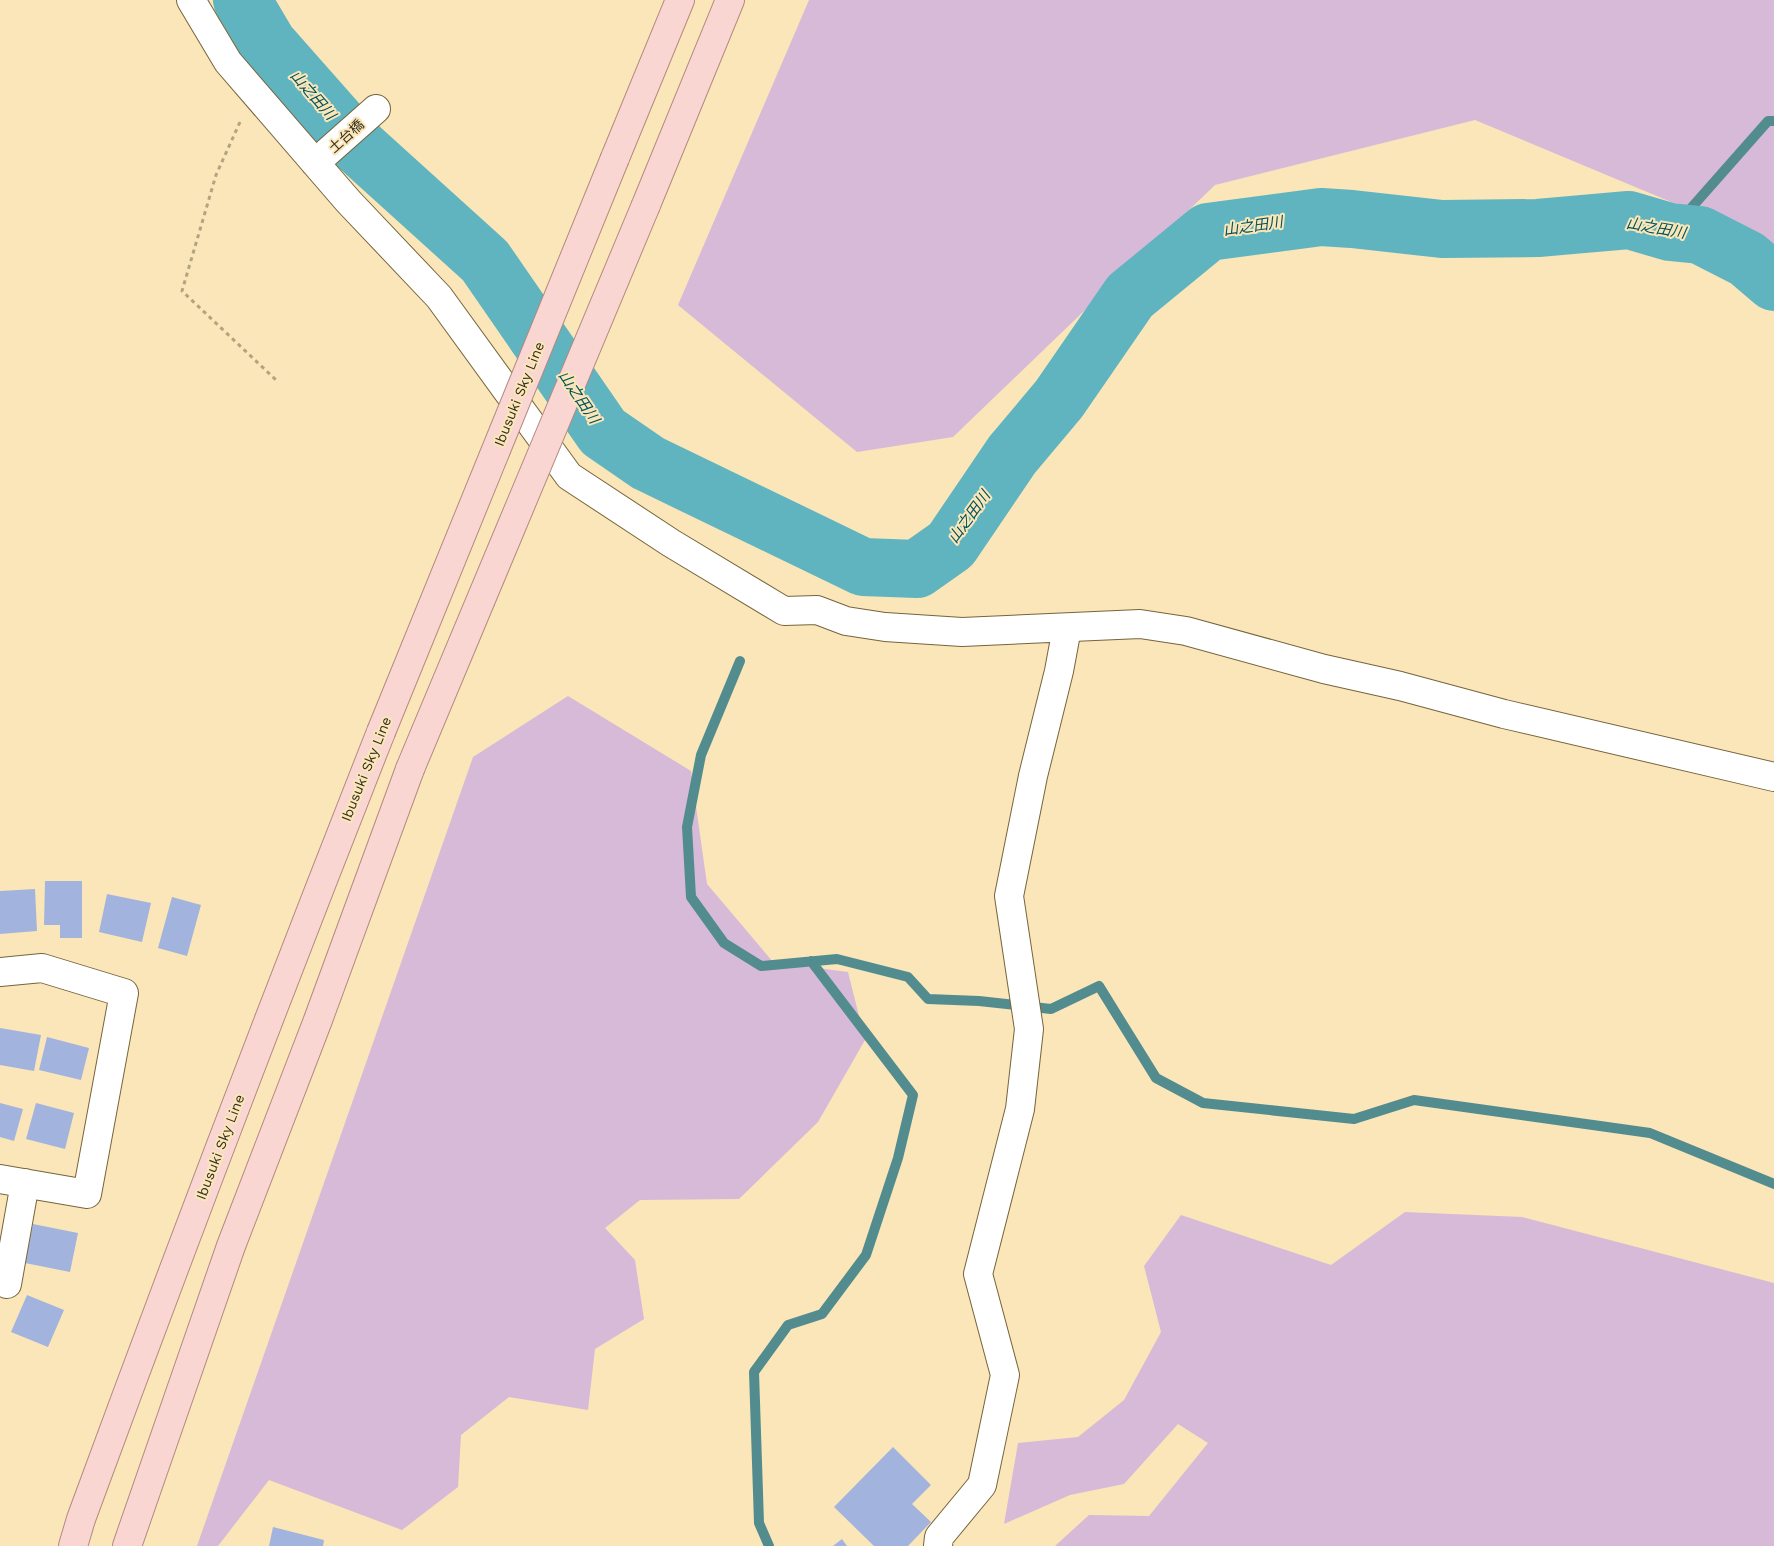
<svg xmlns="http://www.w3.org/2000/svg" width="1774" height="1546" viewBox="0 0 1774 1546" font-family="'Work Sans','Noto Sans JP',sans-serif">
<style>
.green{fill:#d7bad7}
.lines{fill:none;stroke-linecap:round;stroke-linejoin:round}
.stream{stroke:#538c8e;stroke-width:10}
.river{stroke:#5fb4bf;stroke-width:58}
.building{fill:#a2b4dd}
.minor-casing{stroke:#76643c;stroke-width:30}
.primary-casing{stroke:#b38a7f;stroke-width:30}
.path{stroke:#b3a481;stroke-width:3;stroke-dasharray:4 4;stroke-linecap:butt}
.minor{stroke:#fff;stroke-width:28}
.primary{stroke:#fad6d2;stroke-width:28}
.primary-bridge-casing{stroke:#b38a7f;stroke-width:30;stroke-linecap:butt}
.primary-bridge{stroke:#fad6d2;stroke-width:28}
.labels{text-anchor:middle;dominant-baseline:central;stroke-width:4;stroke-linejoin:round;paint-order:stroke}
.street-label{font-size:14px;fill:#362f1d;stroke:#fae6b9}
.water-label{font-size:15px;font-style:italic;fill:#005159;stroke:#fae6b9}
</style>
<rect width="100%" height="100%" fill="#fae6b9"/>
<path class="green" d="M809,0H1774V245L1475,120L1215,185L953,437L857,452L678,305Z
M568,696L691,771L707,884L773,962L848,972L865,1040L818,1122L739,1199L640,1200L605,1228L635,1260L644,1319L595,1349L588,1410L509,1397L461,1435L458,1487L402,1530L269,1480L218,1546H197L473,757Z
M1405,1212L1522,1217L1774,1283V1546H1055L1089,1515L1149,1516L1208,1443L1178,1424L1124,1484L1070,1495L1004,1524L1018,1443L1078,1437L1124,1400L1161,1332L1144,1266L1181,1215L1331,1265Z"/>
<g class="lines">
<path class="stream" d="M1670,232L1768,121H1774
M740,661L701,755L687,827L691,897L724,943L761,966L837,959L908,977L928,999L979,1001L1051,1009L1099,986L1156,1078L1203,1103L1354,1119L1414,1100L1650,1133L1774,1184
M769,1546L759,1523L754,1372L788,1325L822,1314L866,1255L898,1158L913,1095L811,961"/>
<path class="river" d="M242,0L268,44L359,147L485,261L603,432L648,463L863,567L917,569L951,545L1012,455L1059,399L1130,296L1208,232L1321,217L1352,219L1442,229L1538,228L1629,220L1670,232L1700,235L1747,259L1774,282"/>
</g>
<path class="building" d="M45,881H82V938H60V925H44Z
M35,889L37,931L0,934V891Z
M107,894L151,903L142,942L99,932Z
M172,897L201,905L187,956L158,948Z
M0,1028L41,1035L34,1071L0,1065Z
M47,1037L89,1048L81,1080L39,1070Z
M0,1103L23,1109L14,1141L0,1137Z
M36,1103L74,1113L65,1149L26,1139Z
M33,1224L78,1233L70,1272L25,1263Z
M27,1295L64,1310L48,1347L11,1332Z
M893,1447L931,1485L912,1504L931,1522L908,1546H874L834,1507Z
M273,1527L324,1540L323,1546H269Z
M842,1539L847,1546H833Z"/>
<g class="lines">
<defs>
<path id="minor" d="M191,0L228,62L348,201L439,297L569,476L671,543L784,611L817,610L846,621L885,627L962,632L1140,624L1186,631L1324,669L1400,686L1504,714L1774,777
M315,163L376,109
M0,972L42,968L124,993L87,1194L0,1179
M7,1284L25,1183
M938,1546L939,1537L982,1485L1005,1375L978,1274L1020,1109L1029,1029L1009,896L1033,776L1059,671L1067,628"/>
<path id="primary" d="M615,158L680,0
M646,205L730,0
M73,1546L81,1519C178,1255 278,993 381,732
M127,1546L231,1246L318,1020L410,769"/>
</defs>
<use href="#minor" class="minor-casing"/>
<use href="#primary" class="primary-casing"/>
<path class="path" d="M240,122L216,175L182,291L276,380"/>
<use href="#minor" class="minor"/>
<use href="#primary" class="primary"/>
<defs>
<path id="primary-bridge" d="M381,732L615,158
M410,769L646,205"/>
</defs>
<use href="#primary-bridge" class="primary-bridge-casing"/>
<use href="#primary-bridge" class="primary-bridge"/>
</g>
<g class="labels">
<g class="street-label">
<text transform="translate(346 136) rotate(-42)">土台橋</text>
<text transform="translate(519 394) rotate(-68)">Ibusuki Sky Line</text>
<text transform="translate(366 769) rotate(-68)">Ibusuki Sky Line</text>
<text transform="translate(220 1147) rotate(-69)">Ibusuki Sky Line</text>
</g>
<g class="water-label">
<text transform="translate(313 95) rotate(49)">山之田川</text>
<text transform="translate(1253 226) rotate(-8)">山之田川</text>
<text transform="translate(1656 228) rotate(10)">山之田川</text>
<text transform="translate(579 397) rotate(56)">山之田川</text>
<text transform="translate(969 517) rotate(-54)">山之田川</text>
</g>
</g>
</svg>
